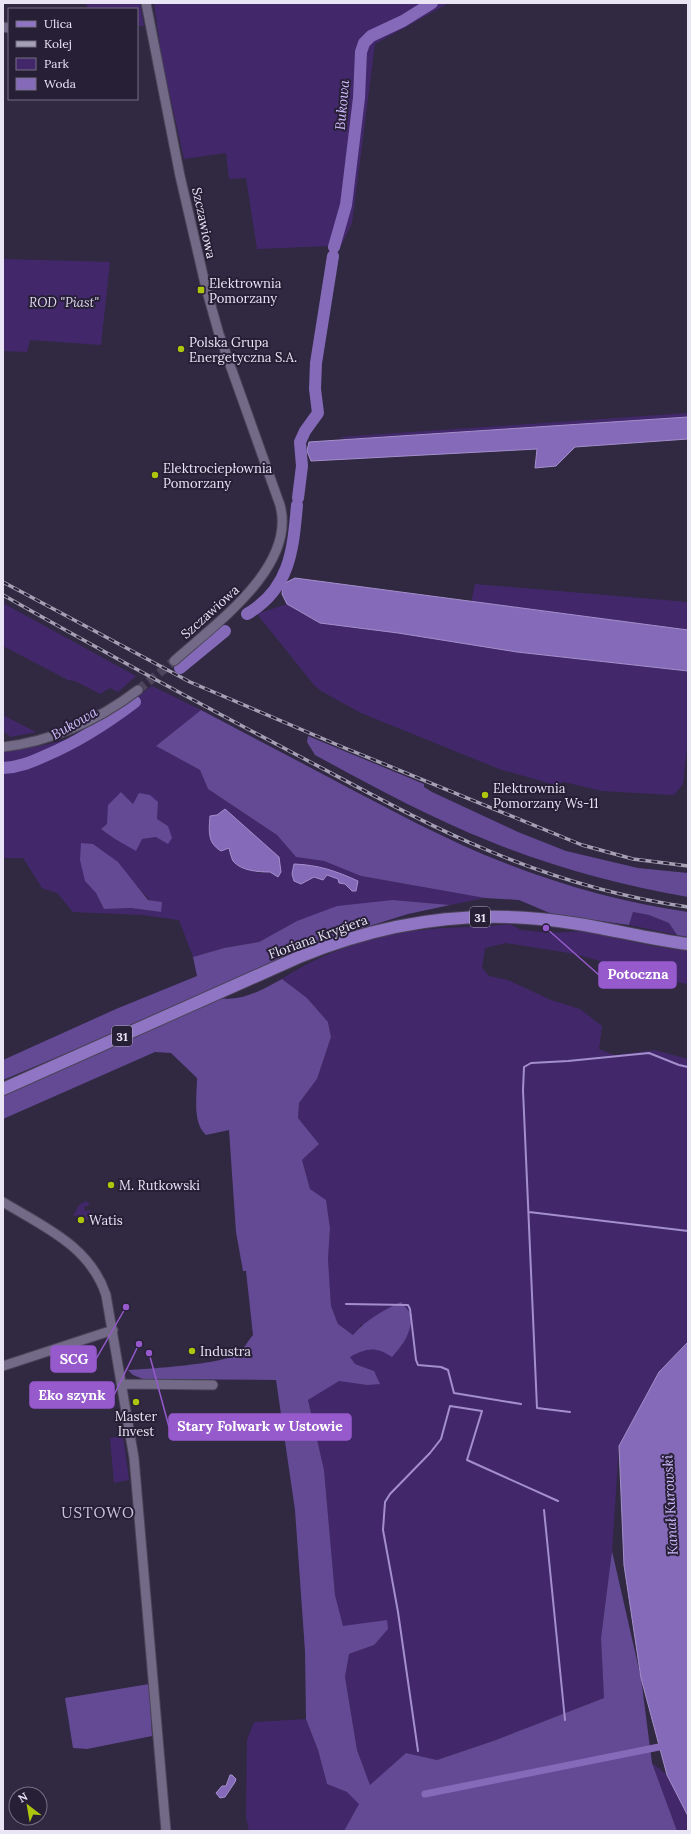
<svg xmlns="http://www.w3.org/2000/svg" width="691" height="1834" viewBox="0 0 691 1834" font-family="Lora,serif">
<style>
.green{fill:#42286b;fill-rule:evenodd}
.forest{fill:#644995}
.water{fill:#866aba;stroke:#a48fcc}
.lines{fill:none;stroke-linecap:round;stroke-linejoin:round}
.stream{stroke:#a48fcc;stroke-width:2}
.canal{stroke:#866aba;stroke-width:7}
.river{stroke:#866aba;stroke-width:12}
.minor-tunnel{stroke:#4c455c;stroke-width:9;stroke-dasharray:9 4.5;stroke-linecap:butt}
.minor-casing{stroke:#4b4458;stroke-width:11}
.major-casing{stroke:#4b4458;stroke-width:14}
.minor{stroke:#726a86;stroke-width:9}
.major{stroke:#9175c5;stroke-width:12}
.rail-casing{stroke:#a5a0b3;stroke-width:3.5}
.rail{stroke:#271f36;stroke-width:2;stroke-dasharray:6;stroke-linecap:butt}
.poi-dot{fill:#adc60d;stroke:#271f36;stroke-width:1.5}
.labels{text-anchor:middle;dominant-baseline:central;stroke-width:4;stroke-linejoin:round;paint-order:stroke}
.shield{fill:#271f36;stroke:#afaabc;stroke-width:1}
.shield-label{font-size:12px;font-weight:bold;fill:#e9e5f5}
.street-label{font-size:13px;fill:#e9e5f5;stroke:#271f36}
.poi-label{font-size:13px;fill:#e9e5f5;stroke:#271f36;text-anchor:start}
.park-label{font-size:13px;font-style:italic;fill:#ded8ee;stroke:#271f36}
.water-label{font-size:14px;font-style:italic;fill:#cebafb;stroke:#271f36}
.quarter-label{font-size:15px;letter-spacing:1px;fill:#cbc2e1;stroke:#271f36}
.leader{fill:none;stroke:#965acc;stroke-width:1.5}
.callout-dot{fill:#965acc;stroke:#271f36;stroke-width:1.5}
.callout{fill:#965acc;stroke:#965acc;stroke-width:1.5}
.callout-label{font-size:14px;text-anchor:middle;font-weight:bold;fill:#fff}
</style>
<rect width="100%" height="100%" fill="#302941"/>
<path class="green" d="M86,3H140L144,26H137V9H88Z
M154,3H449L375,44L352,223L340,248L331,246L257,249L246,178L229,179L226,153L184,159L162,60Z
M3,259L110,262L101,345L30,340L27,352L3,351Z
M688,413V417L347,439L339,437Z
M475,584L688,602V630L471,603Z
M3,603L136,676L118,692L110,688L100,694L75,681L68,680L3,646Z
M287,604L320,623L398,633L517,652L688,671V738L683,784L675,794L672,795L602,791L564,782L555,785L499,769L361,713L321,691L314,685L257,614Z
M152,686L201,710L156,746L200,770L208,789L277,835L296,857L324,861L361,876L485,898L450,905L393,900L297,921L259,942L224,948L193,957L179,920L142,915L73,912L57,893L42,888L23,858H3V751C26,748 50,746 72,737C101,725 126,704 152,686ZM121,792L133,804L158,802L157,819L168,826L156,837L142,839L136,850L101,829L107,824ZM225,809L248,831L278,877L270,872L258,873L232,859L230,848L209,833L210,816L217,815ZM118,862L133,882L161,912L131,908L104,909L96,893L85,881Z
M3,715L36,732L11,737L3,731Z
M633,912L649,915L669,923L677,935L629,925Z
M510,924L521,930L552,933L583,931L653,946L688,951V984L675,982L575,954L506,943L485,948L482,968L489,976L508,980L551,1000L580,1009L602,1026L599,1049L614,1055L655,1050L688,1059V1342L659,1372L619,1446L612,1551L601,1638L604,1698L496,1740L437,1760L406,1753L370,1786L357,1750L345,1677L349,1654L374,1645L387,1620L343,1627L335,1595L324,1470L308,1400L339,1380L367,1385L374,1371L355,1364L349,1357L364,1349L382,1350L362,1324L353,1335L338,1324L331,1306L328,1259L330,1228L326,1200L310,1189L302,1160L319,1144L298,1118L299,1103L317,1079L331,1037L328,1022L307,998L282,979C324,951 380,933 431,929C457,927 483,927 510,924Z
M86,1201L90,1205L84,1207L85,1211L89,1210L93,1218L86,1220L84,1215L73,1216L79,1205Z
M123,1436L129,1480L114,1483L110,1438Z
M306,1719L318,1750L327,1784L347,1792L360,1804L344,1831H249L246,1817L247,1740L254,1722Z
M652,1763L667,1775L688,1816V1831H677Z"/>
<path class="forest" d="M201,710C244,733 287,755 330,778C389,809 447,841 510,865C567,887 627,903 688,912V937L677,935L669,923L649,915L633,912L629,925L552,914L519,900L485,898L361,876L324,861L296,857L277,835L208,789L200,770L156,746Z
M308,736L424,784V787L432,792L518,832L566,851L638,868L688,873V897C620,885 553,867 489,841C429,817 372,786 315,755L307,742Z
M121,792L133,804L139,793L150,795L158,802L157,819L168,826L172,838L168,844L156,837L142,839L136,851L115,839L101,829L107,824L108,805Z
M81,843L93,844L118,862L148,900L162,902L161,912L131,908L104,909L96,893L85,881L80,860Z
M393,900L450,905L408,914L312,944L74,1050L3,1080V1060L116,1009L197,976L193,957L224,948L259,942L297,921L337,906Z
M282,979L307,998L328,1022L331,1037L317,1079L299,1103L298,1118L319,1144L302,1160L310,1189L326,1200L330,1228L328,1259L331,1306L338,1324L353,1335C367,1319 382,1311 401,1302L412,1315C410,1335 405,1342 392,1357C376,1346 366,1348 350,1357L355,1364L374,1371L380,1384L367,1385L339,1381L308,1400L324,1470L335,1595L343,1626L387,1620L388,1629L374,1645L349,1654L345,1677L357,1750L370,1785L406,1753L437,1760L496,1740L604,1698L601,1638L612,1551L641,1678L652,1763L677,1831H344L359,1804L347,1792L327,1784L318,1750L306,1719L305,1651L295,1510L276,1380L143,1379L133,1375L128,1370C147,1369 225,1364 237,1354C244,1349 248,1341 253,1335L246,1271H243L236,1232L229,1130L206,1135C192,1122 197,1096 197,1078L171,1053L155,1052L3,1119V1096L218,998C242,1002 262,990 282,979Z
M149,1684L152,1736L87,1749L73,1748L65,1698Z"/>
<path class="water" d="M688,417V439L575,447L556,466L535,468L537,449L311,461L307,451L309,442Z
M295,578L688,630V671L517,652L398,633L320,623L287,604L282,594L283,586L287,582Z
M225,809L279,857L281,872L278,877L270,872C259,872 241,871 233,861C231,857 230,852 229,848L221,851C207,843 209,830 210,816L217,815Z
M294,864C319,865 336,871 358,881L356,891H352L345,884L339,883L338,879L327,875L323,880L314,877L301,884L294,881L292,874Z
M688,1342V1816L667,1775L641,1678L624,1565L619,1446L659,1372Z
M230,1775H232L236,1779L235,1782L225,1797L220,1798L216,1793L222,1786H226Z"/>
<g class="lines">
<path class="stream" d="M529,1212L688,1231
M346,1304L408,1305L410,1309L416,1360L418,1365L441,1367L448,1370L454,1393L521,1404
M570,1412L537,1408L523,1090L524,1067L531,1063L568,1061L649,1053L679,1065L688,1067
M544,1510L565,1720
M418,1751L398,1612L383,1530L385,1502L390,1494L430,1453L441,1439L450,1406L482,1411L467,1460L558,1501"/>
<path class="canal" d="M278,584L291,590
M425,1794L659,1747L667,1743"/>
<path class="river" d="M334,247L346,205L359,98L361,52L364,43L371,36L403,21L432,3
M298,498L302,466L300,442L305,431L318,413L315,389L316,363L333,256
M247,614C290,589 293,550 297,505
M180,668L225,631
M3,768C20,767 32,762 47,755C80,741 106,724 135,702"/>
<path class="minor-tunnel" d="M138,690L174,661"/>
<defs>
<path id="minor" d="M146,3L180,176L206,288L219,334L280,505C297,567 214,625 174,661
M3,27L9,28
M3,747C54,741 97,721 138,690
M3,1202C44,1227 90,1246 106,1295L134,1458L166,1831
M3,1366L113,1330
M122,1384L213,1385"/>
<path id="major" d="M3,1089L299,957C386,921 479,908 572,923C611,929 649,939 688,944"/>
</defs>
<use href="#minor" class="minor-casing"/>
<use href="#major" class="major-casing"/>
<use href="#minor" class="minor"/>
<use href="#major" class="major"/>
<defs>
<path id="rail" d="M3,582L190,682L340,746L582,845L633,859L688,866
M3,595C100,650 198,703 297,755C360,788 422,823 487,850C551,877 619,897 688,907"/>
</defs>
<use href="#rail" class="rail-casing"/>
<use href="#rail" class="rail"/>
</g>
<g class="poi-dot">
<rect x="197" y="286" width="8" height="8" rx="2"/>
<circle cx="181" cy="349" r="4"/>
<circle cx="155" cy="475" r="4"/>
<circle cx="485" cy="795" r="4"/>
<circle cx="111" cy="1185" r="4"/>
<circle cx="81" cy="1220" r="4"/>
<circle cx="192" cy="1351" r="4"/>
<circle cx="136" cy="1402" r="4"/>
</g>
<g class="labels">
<g class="shield">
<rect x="470" y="907" width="20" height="20" rx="3"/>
<rect x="112" y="1026" width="20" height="20" rx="3"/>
</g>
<g class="shield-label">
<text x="480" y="917">31</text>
<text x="122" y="1036">31</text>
</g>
<g class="street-label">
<text transform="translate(204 223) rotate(78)">Szczawiowa</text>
<text transform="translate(210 612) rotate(-42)">Szczawiowa</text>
<text transform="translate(318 937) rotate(-20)">Floriana Krygiera</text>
</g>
<g class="poi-label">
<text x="209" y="283">Elektrownia<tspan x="209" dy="15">Pomorzany</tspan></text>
<text x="189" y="342">Polska Grupa<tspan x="189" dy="15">Energetyczna S.A.</tspan></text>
<text x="163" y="468">Elektrociepłownia<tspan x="163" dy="15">Pomorzany</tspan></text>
<text x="493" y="788">Elektrownia<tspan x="493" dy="15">Pomorzany Ws-11</tspan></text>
<text x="119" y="1185">M. Rutkowski</text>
<text x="89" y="1220">Watis</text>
<text x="200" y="1351">Industra</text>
<text x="136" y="1416" text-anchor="middle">Master<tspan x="136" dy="15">Invest</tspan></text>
</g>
<g class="park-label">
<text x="64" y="302">ROD "Piast"</text>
</g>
<g class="water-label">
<text transform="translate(342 105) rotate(-85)">Bukowa</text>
<text transform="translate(74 723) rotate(-30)">Bukowa</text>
<text transform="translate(670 1505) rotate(-93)">Kanał Kurowski</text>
</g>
<g class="quarter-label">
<text x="98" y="1512">USTOWO</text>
</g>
</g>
<path class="leader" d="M546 928L599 975M126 1307L96 1359M139 1344L114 1395M149 1353L169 1427"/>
<g class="callout-dot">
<circle cx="546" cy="928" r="4"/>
<circle cx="126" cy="1307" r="4"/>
<circle cx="139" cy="1344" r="4"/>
<circle cx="149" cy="1353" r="4"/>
</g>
<g class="callout">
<rect x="599" y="962" width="77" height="26" rx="4"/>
<rect x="51" y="1346" width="45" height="26" rx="4"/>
<rect x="30" y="1382" width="84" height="26" rx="4"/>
<rect x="169" y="1414" width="182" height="26" rx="4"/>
</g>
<g class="callout-label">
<text x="638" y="979">Potoczna</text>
<text x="74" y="1364">SCG</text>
<text x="72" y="1400">Eko szynk</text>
<text x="260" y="1431">Stary Folwark w Ustowie</text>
</g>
<rect width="691" height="1834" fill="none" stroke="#e9e5f5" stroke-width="8"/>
<rect x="8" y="8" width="130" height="92" fill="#271f36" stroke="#756e82"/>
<rect x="16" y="21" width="20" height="6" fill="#9175c5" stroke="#756e82"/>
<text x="44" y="28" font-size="12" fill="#e9e5f5">Ulica</text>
<rect x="16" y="41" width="20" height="6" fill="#a5a0b3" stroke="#756e82"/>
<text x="44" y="48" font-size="12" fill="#e9e5f5">Kolej</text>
<rect x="16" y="58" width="20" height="12" fill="#42286b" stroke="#756e82"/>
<text x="44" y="68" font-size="12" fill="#e9e5f5">Park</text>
<rect x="16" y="78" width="20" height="12" fill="#866aba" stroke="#756e82"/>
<text x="44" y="88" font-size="12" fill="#e9e5f5">Woda</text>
<g transform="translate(28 1806) rotate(329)"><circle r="19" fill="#271f36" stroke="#756e82"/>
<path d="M0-3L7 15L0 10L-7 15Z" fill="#adc60d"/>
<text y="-6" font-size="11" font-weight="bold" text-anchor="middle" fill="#e9e5f5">N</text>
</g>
</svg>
